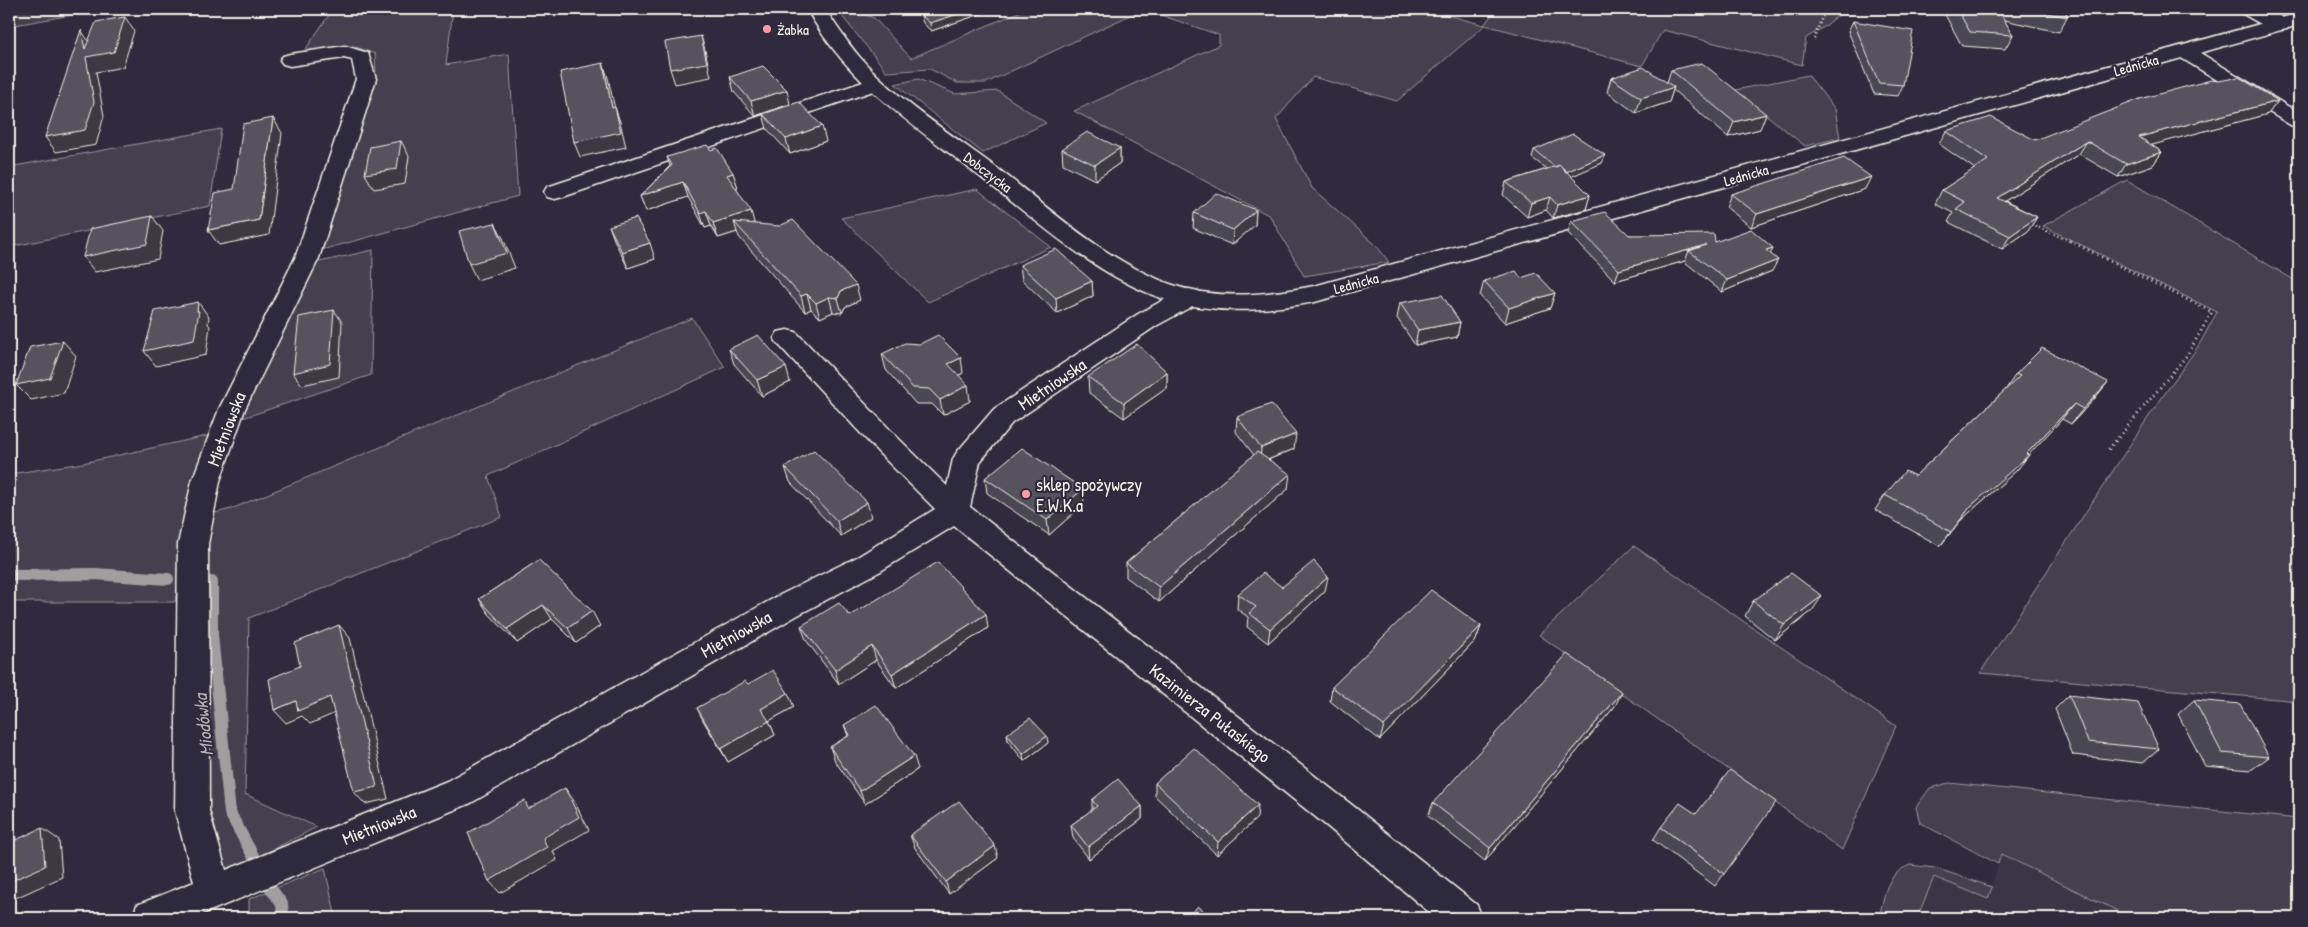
<svg xmlns="http://www.w3.org/2000/svg" width="2308" height="927" viewBox="0 0 2308 927" font-family="'Patrick Hand',sans-serif">
<style>
.built{fill:#3b3647}
.green{fill:#454050;stroke:#9c989c}
.lines{fill:none;stroke-linecap:round;stroke-linejoin:round}
.stream{stroke:#a19ea0;stroke-width:12}
.street-casing{stroke:#f4f1e8;stroke-width:3}
.secondary-casing{stroke:#f4f1e8;stroke-width:3}
.path-far1{stroke:#f4f1e8;stroke-width:2.5;stroke-dasharray:1 3;stroke-linecap:butt}
.path{stroke:#f4f1e8;stroke-width:3;stroke-dasharray:1 4;stroke-linecap:butt}
.street{fill:#2f2a3d;fill-rule:evenodd}
.secondary{fill:#2f2a3d;fill-rule:evenodd}
.wall{fill:#4a4752;stroke:#f4f1e8}
.shaded-wall{fill:#3c3942;stroke:#f4f1e8}
.building{fill:#56525f;stroke:#f4f1e8}
.poi-dot{fill:#ff9aa2;stroke:#2f2a3d;stroke-width:2}
.labels{text-anchor:middle;dominant-baseline:central;stroke-width:4.5;stroke-linejoin:round;paint-order:stroke}
.far-poi-label{font-size:15px;fill:#f4f1e8;stroke:#2f2a3d;text-anchor:start}
.far-street-label{font-size:15px;fill:#f4f1e8;stroke:#2f2a3d}
.street-label{font-size:18px;fill:#f4f1e8;stroke:#2f2a3d}
.poi-label{font-size:18px;fill:#f4f1e8;stroke:#2f2a3d;text-anchor:start}
.water-label{font-size:19px;font-style:italic;fill:#b6b2b2;stroke:#2f2a3d}
</style>
<rect width="100%" height="100%" fill="#2f2a3d"/>
<filter id="ink" filterUnits="userSpaceOnUse"><feTurbulence type="fractalNoise" baseFrequency=".02" numOctaves="2"/><feDisplacementMap in="SourceGraphic" scale="10" xChannelSelector="R" yChannelSelector="G"/><feConvolveMatrix kernelMatrix="1 2 1 2 8 2 1 2 1" color-interpolation-filters="sRGB"/></filter>
<g filter="url(#ink)">
<path class="built" d="M2001,854L2132,918H1917L1933,877L1988,899Z"/>
<path class="green" d="M9,9H106L9,26Z
M333,9H453L446,65L509,54L518,196L318,251L360,131L376,77L375,54L353,46L303,53Z
M849,9L874,18L911,58L1026,9H1425L1484,25L1496,9H1585L1612,15L1617,9H1846L1824,27L1806,38L1802,65L1663,30L1642,66L1485,25L1397,101L1313,77L1276,119L1312,188L1376,245L1389,262L1304,276L1270,216L1074,111L1219,45V35L1143,9L986,83H957L930,69L887,72L837,10Z
M1808,75L1835,109L1840,138L1805,146L1735,90Z
M918,79L955,94L998,91L1046,123L983,153L895,84Z
M221,129L210,206L9,247V167Z
M2127,180L2299,283V701L1980,673L2147,419L2199,345L2217,312L2043,226Z
M977,189L1051,247L928,302L841,218Z
M373,250L371,375L240,419L315,263Z
M692,318L725,367L488,476L502,517L249,618L245,794L317,827L226,873L207,837L200,547L211,514L231,509Z
M211,435L188,517L175,602H9V474L83,463Z
M1634,546L1896,726L1842,850L1539,635Z
M1949,783L2299,819V918H2132L2001,854L1998,864L1920,823L1916,807L1930,788Z
M1910,865L1935,868L1992,887L1988,899L1934,877L1917,918H1879C1885,894 1885,875 1910,865Z
M325,868L336,918H249V899Z"/>
<g class="lines">
<path class="stream" d="M9,575L95,574L168,579
M207,582H212V635L230,813L257,863
M269,886L282,904L283,918"/>
<defs>
<path id="street" d="M2239,9C2256,9 2279,9 2289,25L2287,29C2272,33 2255,20 2241,13Z
M345,46L368,53L376,79L319,258L245,409L220,481L208,544L209,811L226,870L447,781L776,597L859,556L935,509L878,452L778,344L774,338L778,332L787,330L796,332L898,438L947,486L953,459L957,452L994,409L1138,314L1180,291L1189,289L1198,291L1201,297L1198,303L1156,326L1012,423L980,462L970,507L1352,805L1477,905L1482,918H1436L1328,827L954,526L879,572L798,615L471,803L193,918H132L137,905L194,882L175,811L178,544L192,481L219,409L295,258L356,79L352,60L344,58L290,66L283,64L280,60L283,56L290,54Z
M2185,46L2192,48L2299,113V128L2292,126L2178,56L2175,52L2178,48Z
M875,78L882,80L885,84L882,88L563,197L555,199L547,197L544,192L547,187Z"/>
<path id="secondary" d="M807,9H825C838,28 850,47 866,64C906,107 958,138 1005,174C1058,216 1113,266 1179,287C1223,300 1271,294 1314,286L2299,13V25L1315,302C1264,311 1212,315 1161,298C1096,275 1042,225 988,183C922,130 848,86 807,9Z"/>
</defs>
<use href="#street" class="street-casing"/>
<use href="#secondary" class="secondary-casing"/>
<path class="path-far1" d="M1814,39L1822,17L1831,9
M2028,223L2072,242"/>
<path class="path" d="M2070,241L2212,312L2187,355L2108,450"/>
<use href="#street" class="street"/>
<use href="#secondary" class="secondary"/>
</g>
<path class="wall" d="M919,9H995L931,31L923,23Z
M1942,9H2066L2067,17L2059,32L2004,20L2013,35L2005,49L1962,46Z
M1853,21L1903,85L1898,96L1874,94L1848,31Z
M1671,70L1760,129L1728,137L1673,90L1669,102L1636,113L1607,92L1611,78L1667,82Z
M730,77L790,104L755,116L734,92Z
M2278,101L2268,114L2151,145L2162,152L2153,165L2118,177L2079,154L2005,201L2037,217L2028,231L2002,249L1948,222L1953,213L1935,204L1942,190L1975,169L1939,144L1946,131L2035,140Z
M763,114L826,141L790,154L767,129Z
M1120,148V163L1095,180L1063,164L1062,149Z
M711,150L733,173L738,188H736L754,224L860,300L845,307L842,313L833,312L820,318L811,309L805,312L739,237L737,232L718,238L711,226L705,228L688,197L646,211L640,196L670,166L667,157Z
M1534,150L1605,155L1602,163L1571,176L1590,195L1586,209L1553,218L1546,210L1527,217L1503,195L1506,182L1547,169L1532,158Z
M1865,189L1751,227L1726,207L1731,194Z
M1256,210L1255,225L1232,245L1193,228L1194,213Z
M1571,221L1629,235L1715,242L1773,248L1770,254L1772,271L1722,292L1685,262V261L1615,281L1568,233Z
M609,226L655,259L628,268L615,242Z
M1020,265L1092,281L1093,296L1057,313L1022,280Z
M1521,278L1555,293L1550,308L1505,323L1480,296L1484,281Z
M1400,303L1460,322L1457,337L1415,345L1397,318Z
M729,349L790,382L762,396L734,364Z
M882,354L963,373L958,376L970,401L943,415L932,404H916L886,370Z
M1167,372V388L1124,418L1089,393L1088,377Z
M2016,374L2096,397L2071,424L2062,419L2028,455L2017,470L1960,521L1940,546L1875,510L1885,495L1915,476L2006,389Z
M1237,417L1294,449L1268,460L1288,489L1159,602L1126,577V563L1254,455L1236,432Z
M785,467L871,517L841,536L790,482Z
M985,478L1084,504L1049,535L987,493Z
M539,560L600,626L576,643L552,619L517,643L489,614L479,599Z
M1282,587L1325,591L1268,643L1247,627L1248,617L1237,609L1238,594Z
M1753,601L1812,611L1775,640L1745,616Z
M850,616L988,628L896,688L876,660L839,684L806,640L801,626Z
M1481,626L1476,640L1380,740L1330,701L1332,687Z
M748,684L794,707L769,721L775,735L728,762L704,722L697,708Z
M2069,695L2159,749L2143,763L2073,755L2055,709Z
M2194,700L2269,757L2251,770L2205,766L2178,714Z
M1615,706L1485,861L1428,816L1433,803Z
M844,725L918,769L865,804L835,761L830,747L848,736Z
M1007,734L1048,743L1024,761L1008,741Z
M1155,783L1257,818L1217,855L1155,796Z
M1092,800L1142,806V819L1089,859L1073,838L1071,825L1092,810Z
M1661,827L1724,874L1715,886L1653,840Z
M910,835L998,858L949,894L915,848Z"/>
<path class="shaded-wall" d="M973,9H995L931,31L930,23Z
M125,17L134,31L123,67L96,72L104,116L96,145L56,152L45,137L86,57L81,30L91,45Z
M701,36L705,50L711,77L675,84L670,69Z
M603,63L608,78L618,122L612,108Z
M1674,87L1669,102L1636,113L1641,98Z
M787,90L790,104L755,116L751,101Z
M2278,101L2268,114L2130,151L2139,137Z
M615,107L620,122L626,147L580,157L574,142Z
M1766,114L1760,129L1728,137L1734,122Z
M273,118L282,133L269,235L219,245L208,230L259,220Z
M822,126L826,141L790,154L786,139Z
M401,141L409,156L405,184L374,189L365,174Z
M2087,141L2079,154L1989,211L1997,198Z
M1120,148V163L1095,180V165Z
M2162,152L2153,165L2118,177L2126,164Z
M1605,155L1602,163L1561,181L1563,173Z
M733,173L738,188L732,190L727,175Z
M1871,177L1865,189L1751,227L1757,214Z
M683,182L688,197L646,211L640,196Z
M1590,195L1586,209L1553,218L1557,205Z
M1550,197L1546,210L1527,217L1531,203Z
M1256,210L1255,225L1232,245L1233,230Z
M706,211L711,226L705,228L700,213Z
M751,211L755,226L734,222L737,232L718,238L713,223Z
M152,216L163,231L158,259L95,272L83,257Z
M2037,217L2028,231L2002,249L2010,236Z
M495,223L503,238L515,268L477,280L469,264Z
M650,243L655,259L628,268L622,252Z
M1706,245L1689,251L1685,261L1615,281L1619,270Z
M1773,248L1768,260L1766,250Z
M1778,260L1772,271L1722,292L1727,280Z
M1092,281L1093,296L1057,313L1056,298Z
M856,285L860,300L845,307L842,313L838,298L841,291Z
M1555,293L1550,308L1505,323L1509,308Z
M807,294L811,309L805,312L801,296Z
M829,297L833,312L820,318L816,303Z
M198,302L209,317L208,324L210,326L206,355L156,366L144,351L197,311Z
M334,310L342,322L339,377L302,385L293,373Z
M1460,322L1457,337L1415,345L1418,330Z
M63,341L76,356L64,393L31,400L16,385Z
M961,358L963,373L950,380L948,364Z
M786,367L790,382L762,396L757,380Z
M1167,372V388L1124,418V403Z
M2108,382L2096,397L2071,424L2083,409Z
M968,385L970,401L943,415L940,400Z
M2074,404L2062,419L2022,462L2029,455L2017,470L1960,521L1940,546L1971,506L2026,454Z
M1296,434L1294,449L1260,463L1261,448Z
M1290,474L1288,489L1159,602V587Z
M1083,489L1084,504L1049,535L1047,520Z
M867,502L871,517L841,536L837,521Z
M1328,577L1325,591L1268,643L1270,629Z
M1822,596L1812,611L1775,640L1784,625Z
M543,605L552,619L517,643L507,629Z
M592,611L600,626L576,643L568,628Z
M986,614L988,628L896,688L892,674Z
M339,625L350,638L388,799L365,804L354,792Z
M1481,626L1476,640L1380,740L1384,726Z
M872,646L876,660L839,684L835,670Z
M1622,692L1615,706L1485,861L1490,848Z
M788,693L794,707L767,722L761,709Z
M330,697L342,710L310,724L302,716L286,723L274,710L296,701Z
M769,721L775,735L728,762L721,749Z
M1047,736L1048,743L1024,761L1023,754Z
M914,756L918,769L865,804L860,791Z
M9,772L11,774L17,858L9,853Z
M565,788L574,801L589,830L553,851L557,860L500,893L489,881L543,838Z
M1258,805L1257,818L1217,855L1218,842Z
M1142,806V819L1089,859L1088,847Z
M42,828L59,840L62,877L9,901V882Z
M995,846L998,858L949,894L946,882Z"/>
<path class="building" d="M920,9H973L930,23L922,16Z
M1957,9H1998L2013,35L1970,32Z
M2028,9H2066L2067,17Z
M125,17L114,52L86,57L94,102L85,130L45,137L81,30L85,49L96,22Z
M1853,21L1913,31L1903,85L1879,83Z
M701,36L707,63L670,69L665,42Z
M603,63L612,108L615,107L621,132L574,142L560,72Z
M1702,63L1766,114L1734,122L1671,70Z
M763,66L787,90L751,101L730,77Z
M1643,67L1674,87L1641,98L1611,78Z
M2239,77L2278,101L2139,137L2162,152L2126,164L2087,141L1997,198L2037,217L2010,236L1956,209L1965,202L1942,190L1988,160L1946,131L1991,117L2035,140L2140,99L2211,80L2219,81Z
M799,102L822,126L786,139L763,114Z
M273,118L259,220L208,230L215,193L234,189L243,124Z
M1087,132L1120,148L1095,165L1062,149Z
M1573,134L1605,155L1566,172L1560,165L1555,167L1534,150Z
M401,141L397,169L365,174L370,147Z
M707,145L711,150L717,148L733,173L727,175L751,211L713,223L706,211L700,213L683,182L640,196L672,165L667,157Z
M1844,158L1871,177L1757,214L1731,194Z
M1560,165L1590,195L1557,205L1550,197L1531,203L1506,182Z
M1216,193L1256,210L1233,230L1194,213Z
M1605,212L1629,235L1714,234L1715,242L1751,229L1773,248L1766,250L1778,260L1727,280L1689,251L1706,245L1619,270L1571,221Z
M152,216L147,244L83,257L90,229Z
M636,218L650,243L622,252L609,226Z
M793,220L856,285L841,291L838,298L829,297L816,303L807,294L801,296L734,222L779,226Z
M495,223L507,253L469,264L459,231Z
M1056,249L1092,281L1056,298L1020,265Z
M1516,271L1521,278L1536,273L1555,293L1509,308L1484,281Z
M1442,295L1460,322L1418,330L1400,303Z
M198,302L197,311H199L194,340L144,351L155,311Z
M334,310L330,364L293,373L299,317Z
M758,335L786,367L757,380L729,349Z
M938,335L961,358L948,364L968,385L940,400L929,389L913,388L882,354L905,343L920,344Z
M63,341L50,378L16,385L30,347Z
M1137,344L1167,372L1124,403L1088,377Z
M2042,348L2108,382L2083,409L2074,404L2026,454L2029,455L1971,506L1951,532L1885,495L1905,471L1915,476L2020,376L2016,374Z
M1271,404L1296,434L1261,448L1237,417Z
M1022,448L1083,489L1047,520L985,478Z
M814,450L867,502L837,521L785,467Z
M1257,452L1290,474L1159,587L1126,563Z
M539,560L592,611L568,628L543,605L507,629L479,599Z
M1314,561L1328,577L1270,629L1249,613L1256,607L1238,594L1263,573L1282,587Z
M938,562L986,614L892,674L872,646L835,670L801,626L839,603L850,616Z
M1791,573L1822,596L1784,625L1753,601Z
M1431,590L1481,626L1384,726L1332,687Z
M339,625L377,787L354,792L330,697L298,711L296,701L274,710L269,679L300,666L295,643Z
M1567,654L1622,692L1490,848L1433,803Z
M773,670L788,693L761,709L769,721L721,749L697,708L745,681L748,684Z
M2069,695L2138,703L2159,749L2088,742Z
M2194,700L2240,704L2269,757L2222,753Z
M876,705L914,756L860,791L830,747L850,735L844,725Z
M1030,718L1047,736L1023,754L1007,734Z
M1194,748L1258,805L1218,842L1155,783Z
M1730,770L1776,802L1724,874L1661,827L1680,803L1696,814Z
M1118,779L1142,806L1088,847L1071,825L1097,806L1092,800Z
M565,788L579,817L543,838L547,847L489,881L468,833L525,800L528,809Z
M959,801L995,846L946,882L910,835Z
M42,828L45,866L9,882V843Z
M1198,906L1212,918H1187Z"/>
</g>
<g class="poi-dot">
<circle cx="767" cy="29" r="5"/>
<circle cx="1026" cy="494" r="5"/>
</g>
<g class="labels">
<g class="far-poi-label">
<text x="777" y="29">Żabka</text>
</g>
<g class="far-street-label">
<text transform="translate(2136 65) rotate(-16)">Lednicka</text>
<text transform="translate(988 172) rotate(37)">Dobczycka</text>
<text transform="translate(1746 175) rotate(-16)">Lednicka</text>
<text transform="translate(1356 283) rotate(-15)">Lednicka</text>
</g>
<g class="street-label">
<text transform="translate(1052 384) rotate(-34)">Mietniowska</text>
<text transform="translate(226 429) rotate(-69)">Mietniowska</text>
<text transform="translate(736 634) rotate(-29)">Mietniowska</text>
<text transform="translate(1210 713) rotate(38)">Kazimierza Pułaskiego</text>
<text transform="translate(379 825) rotate(-22)">Mietniowska</text>
</g>
<g class="poi-label">
<text x="1036" y="484">sklep spożywczy<tspan x="1036" dy="21">E.W.K.a</tspan></text>
</g>
<g class="water-label">
<text transform="translate(203 725) rotate(-96)">Miodówka</text>
</g>
</g>
<rect width="2308" height="927" fill="none" stroke="#2f2a3d" stroke-width="30"/>
<rect x="15" y="15" width="2278" height="897" fill="none" stroke="#f4f1e8" stroke-width="2" filter="url(#ink)"/>
</svg>
